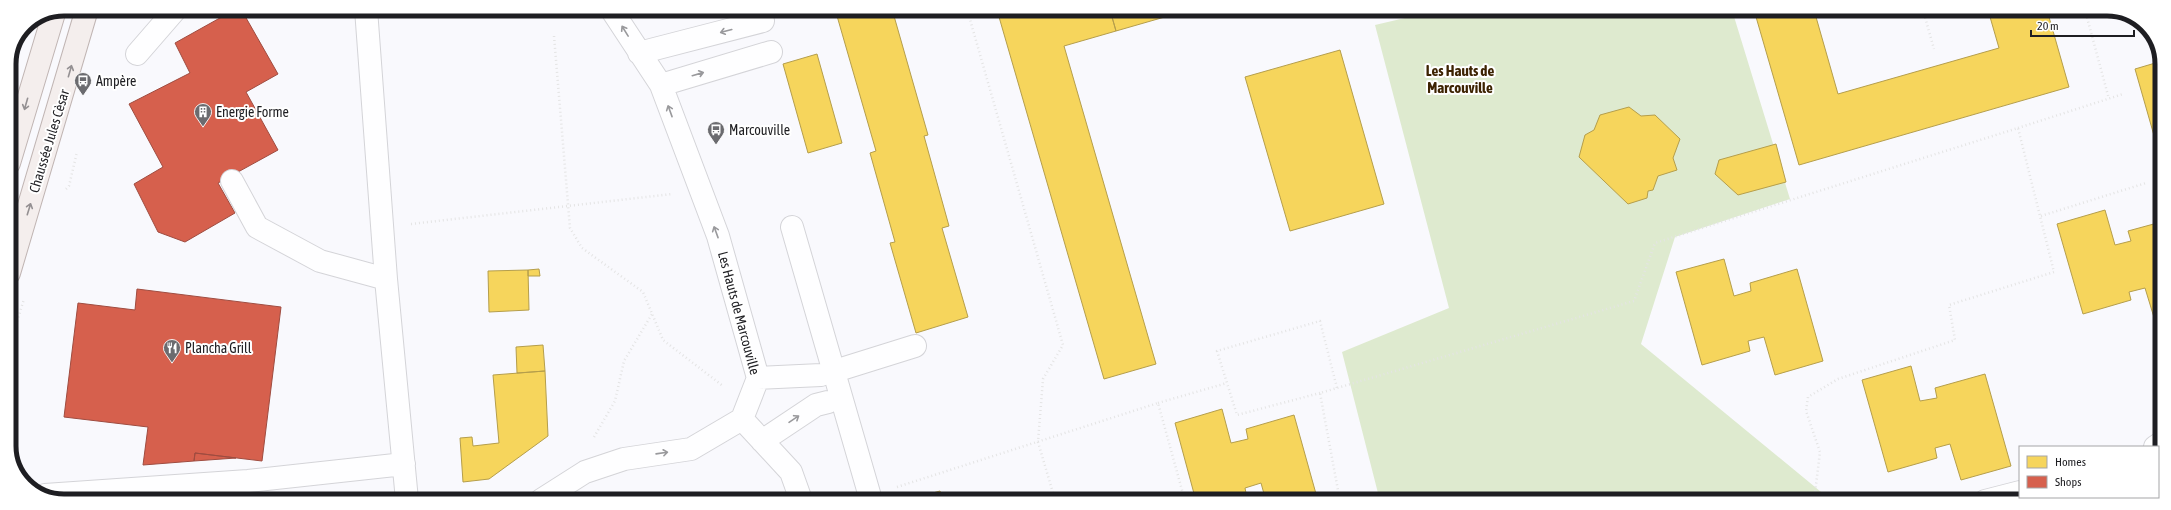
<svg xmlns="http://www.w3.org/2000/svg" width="2171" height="510" viewBox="0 0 2171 510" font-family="'Asap Condensed',sans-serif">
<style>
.green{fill:#deeacf}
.homes{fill:#f6d55c;stroke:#b59e4b}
.shops{fill:#d6604d;stroke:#9f4c40}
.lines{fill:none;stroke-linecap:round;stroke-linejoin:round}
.minor-casing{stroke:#d4d4d8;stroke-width:24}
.major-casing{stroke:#c0b5b3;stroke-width:24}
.path{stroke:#e4e4e4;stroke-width:2.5;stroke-dasharray:1 3;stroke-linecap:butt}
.minor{stroke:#fefeff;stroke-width:22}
.major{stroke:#f4eeed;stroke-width:22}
.oneway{stroke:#99999c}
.oneway2{stroke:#949092}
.labels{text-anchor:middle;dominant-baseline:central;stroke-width:4;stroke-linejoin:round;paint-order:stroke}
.poi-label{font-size:14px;fill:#1e1e22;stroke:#fff;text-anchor:start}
.street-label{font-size:14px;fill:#1e1e22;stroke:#fff}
.neighbourhood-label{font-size:15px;font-weight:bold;fill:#3d2302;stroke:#fff}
.rim{fill:none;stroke:#1e1e22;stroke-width:5}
</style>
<rect width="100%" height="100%" fill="#f9f9fd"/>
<path class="green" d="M1439,10H1732L1790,199L1675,237L1641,344L1832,501H1380L1342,352L1449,308L1375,25Z"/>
<path class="homes" d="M835,9H892L928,135L924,136L949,226L942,228L968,317L916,333L890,243L895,242L870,153L876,151Z
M997,10H1110L1116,31L1064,46L1156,364L1104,379Z
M1110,10H1189L1116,31Z
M1754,10H1814L1838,94L1999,48L1988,10H2047L2069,87L1799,165Z
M1340,50L1384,204L1290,231L1245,77Z
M817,54L842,143L808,153L783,64Z
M2162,61V160H2161L2135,69Z
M1629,107L1641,116L1655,115L1680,139L1673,158L1677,170L1658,176L1653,190L1648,191L1647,198L1628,204L1579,157L1585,135L1594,130L1600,115Z
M1776,144L1786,182L1738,195L1715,174L1719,160Z
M2105,210L2115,245L2131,241L2128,231L2161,222V323L2156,324L2145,288L2129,292L2131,300L2083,314L2057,224Z
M1724,259L1734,296L1751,291L1750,283L1797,269L1823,361L1775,375L1764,337L1748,341L1750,351L1702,365L1676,272Z
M539,269L540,276H528V270Z
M528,270L529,310L489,312L488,271Z
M543,345L545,371L517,373L516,347Z
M1911,366L1920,401L1937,398L1935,388L1985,374L2011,466L1961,480L1950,444L1935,448L1937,458L1888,472L1862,380Z
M545,371L548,436L489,479L463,482L460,438L472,437L473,446L499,443L493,375Z
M1222,409L1231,443L1248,439L1246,429L1294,415L1318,501H1266L1261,483L1245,488L1247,498L1238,501H1196L1175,423Z
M940,491L943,500H907Z
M1011,496L1012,500H995Z"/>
<path class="shops" d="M236,9H241L278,74L246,92L278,150L218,183L235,213L185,242L158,232L134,184L163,167L129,104L190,73L175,43Z
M137,289L281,307L262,461L195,453L194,461L143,465L148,427L64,417L78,303L135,310Z
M195,453L236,458L194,461Z"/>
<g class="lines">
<defs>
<path id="minor" d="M366,9L386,279L407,500
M639,53L763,21
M137,54L176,9
M661,85L771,52
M232,181L257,227L320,261L386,279
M792,227L871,500
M835,371L915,346
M758,378L821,375
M742,419L791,472L801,500
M762,441L816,405L828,402
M2155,447L2161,443
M45,495L248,481L404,464
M541,500L585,472L624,459L691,449L742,419L758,378L718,236L661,85L611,9
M1985,501L2020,492"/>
<path id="major" d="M9,163L54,13
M9,273L87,9"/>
</defs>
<use href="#minor" class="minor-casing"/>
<use href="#major" class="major-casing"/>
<path class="path" d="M967,9L1063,345L1043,379L1038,442L1055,500
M1923,10L1934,49
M2085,10L2109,99
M554,36L570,228L582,248L643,292L663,340L723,386
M2018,128L2123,94
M66,189L69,186L77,152
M2041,216L2146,183
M411,224L672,194
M9,348L24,299
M1320,393L1237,415L1217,351L1320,321L1337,388
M1158,403L1227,383
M594,437L615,401L624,361L652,314
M897,487L1158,403L1185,501
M1340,501L1320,393L1634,301L1655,243L2018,128L2054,272L1949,305L1955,340L1838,379L1808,397L1806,411L1820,452L1815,493
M1786,501C1802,490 1817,494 1832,501"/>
<use href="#minor" class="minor"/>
<use href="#major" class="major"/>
</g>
<defs><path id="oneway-shaft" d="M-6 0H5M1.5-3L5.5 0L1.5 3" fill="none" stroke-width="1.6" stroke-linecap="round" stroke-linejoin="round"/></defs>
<g class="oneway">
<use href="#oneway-shaft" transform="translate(625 31) rotate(-122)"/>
<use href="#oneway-shaft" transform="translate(726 31) rotate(165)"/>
<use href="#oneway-shaft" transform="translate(698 74) rotate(-16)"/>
<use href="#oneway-shaft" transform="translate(670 111) rotate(-110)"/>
<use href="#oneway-shaft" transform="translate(716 232) rotate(-110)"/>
<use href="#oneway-shaft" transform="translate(794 419) rotate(-34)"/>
<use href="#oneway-shaft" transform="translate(662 453) rotate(-8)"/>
</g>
<g class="oneway2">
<use href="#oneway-shaft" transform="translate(70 71) rotate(-74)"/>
<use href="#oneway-shaft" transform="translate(26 104) rotate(106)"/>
<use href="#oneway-shaft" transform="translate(29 209) rotate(-73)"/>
</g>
<defs>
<symbol id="bus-pin" viewBox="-11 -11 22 30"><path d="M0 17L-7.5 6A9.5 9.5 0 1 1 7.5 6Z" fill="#6b6b6f" stroke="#fff"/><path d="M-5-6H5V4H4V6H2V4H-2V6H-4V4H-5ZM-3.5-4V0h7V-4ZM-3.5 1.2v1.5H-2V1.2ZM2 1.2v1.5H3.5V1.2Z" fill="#fff"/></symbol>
<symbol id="building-pin" viewBox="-11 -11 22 30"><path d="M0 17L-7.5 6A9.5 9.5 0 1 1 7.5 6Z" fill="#6b6b6f" stroke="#fff"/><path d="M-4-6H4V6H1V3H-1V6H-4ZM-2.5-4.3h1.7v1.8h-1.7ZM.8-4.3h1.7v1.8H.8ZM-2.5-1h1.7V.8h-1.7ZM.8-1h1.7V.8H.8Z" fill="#fff"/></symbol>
<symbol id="restaurant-pin" viewBox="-11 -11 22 30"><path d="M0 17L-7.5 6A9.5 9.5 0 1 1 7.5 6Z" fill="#6b6b6f" stroke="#fff"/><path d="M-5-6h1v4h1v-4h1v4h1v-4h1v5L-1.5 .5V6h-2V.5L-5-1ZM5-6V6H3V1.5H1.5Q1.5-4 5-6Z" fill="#fff"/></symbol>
</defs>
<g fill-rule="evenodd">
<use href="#bus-pin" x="73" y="71" width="20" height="27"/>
<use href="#building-pin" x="193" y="102" width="20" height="27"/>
<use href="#bus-pin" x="706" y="120" width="20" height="27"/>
<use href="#restaurant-pin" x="162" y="338" width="20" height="27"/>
</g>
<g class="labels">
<g class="poi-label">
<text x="96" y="81">Ampère</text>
<text x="216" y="112">Energie Forme</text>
<text x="729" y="130">Marcouville</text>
<text x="185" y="348">Plancha Grill</text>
</g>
<g class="street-label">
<text transform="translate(49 141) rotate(-73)">Chaussée Jules Cèsar</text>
<text transform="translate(739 313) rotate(75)">Les Hauts de Marcouville</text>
</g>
<g class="neighbourhood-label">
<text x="1460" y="70">Les Hauts de<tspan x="1460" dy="17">Marcouville</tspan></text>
</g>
</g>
<path d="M0 0H2171V510H0ZM64 16H2107A48 48 0 0 1 2155 64V446A48 48 0 0 1 2107 494H64A48 48 0 0 1 16 446V64A48 48 0 0 1 64 16Z" fill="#fff" fill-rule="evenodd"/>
<path class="rim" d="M64 16H2107A48 48 0 0 1 2155 64V446A48 48 0 0 1 2107 494H64A48 48 0 0 1 16 446V64A48 48 0 0 1 64 16Z"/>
<rect x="2019" y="446" width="140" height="52" fill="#ffffff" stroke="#a5a5a7"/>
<rect x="2027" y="456" width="20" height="12" fill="#f6d55c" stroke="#a5a5a7"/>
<text x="2055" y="466" font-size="12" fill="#1e1e22">Homes</text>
<rect x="2027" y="476" width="20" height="12" fill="#d6604d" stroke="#a5a5a7"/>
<text x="2055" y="486" font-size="12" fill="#1e1e22">Shops</text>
<path d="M2031 30v6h103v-6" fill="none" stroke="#1e1e22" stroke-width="2"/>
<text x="2037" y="30" font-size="12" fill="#1e1e22" stroke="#ffffff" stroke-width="3" paint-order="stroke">20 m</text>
</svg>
